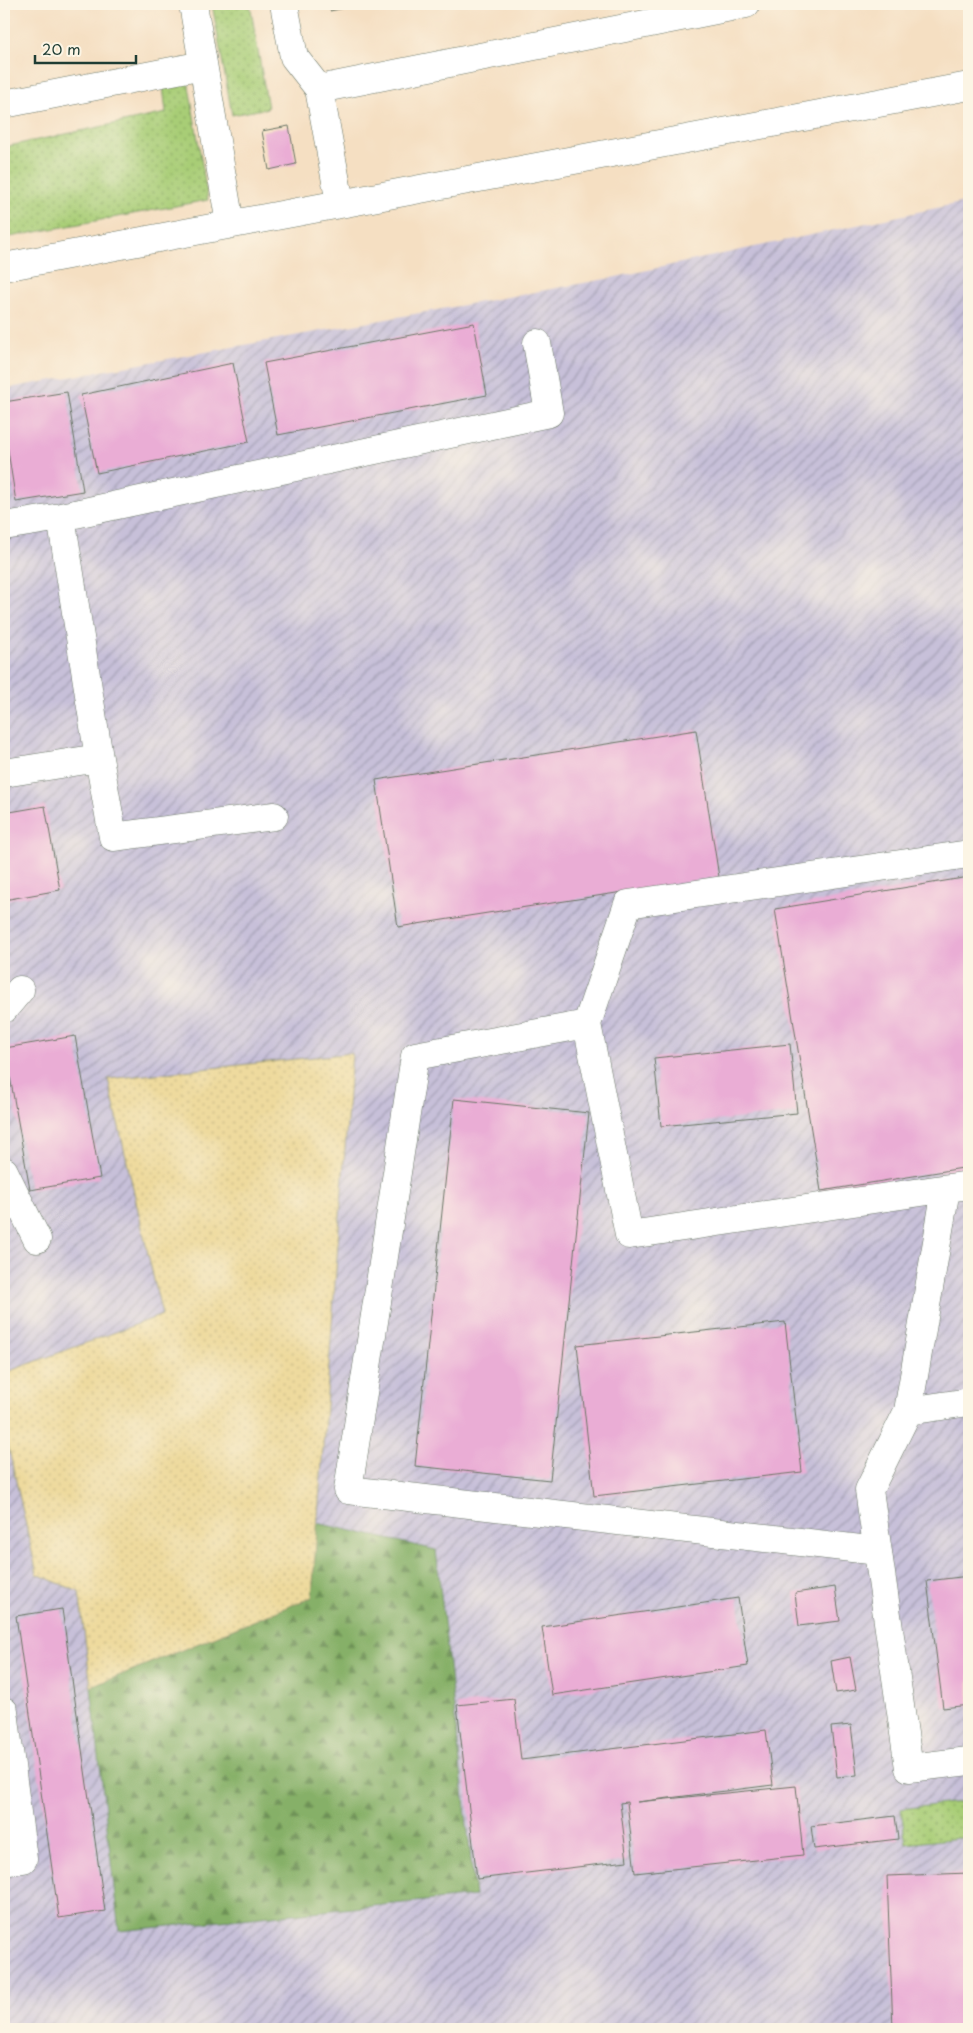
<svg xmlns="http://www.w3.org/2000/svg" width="973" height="2033" viewBox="0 0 973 2033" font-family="'Playpen Sans',sans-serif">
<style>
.industrial{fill:url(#industrial-furrows)}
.grass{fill:url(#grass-dots);stroke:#648555}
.forest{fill:url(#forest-firs);stroke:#52764e}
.sand{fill:url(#sand-dots);stroke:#868c69}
.building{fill:#eaadd5}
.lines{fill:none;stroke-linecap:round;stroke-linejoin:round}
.minor-casing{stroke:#6a7666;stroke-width:29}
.minor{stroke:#fff;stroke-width:28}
</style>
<defs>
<pattern id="industrial-furrows" width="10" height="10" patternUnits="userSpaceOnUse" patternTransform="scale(1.25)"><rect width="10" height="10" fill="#c7c0d9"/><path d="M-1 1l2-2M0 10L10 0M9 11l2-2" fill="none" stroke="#a19db1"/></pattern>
<pattern id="grass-dots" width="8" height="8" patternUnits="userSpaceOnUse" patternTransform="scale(1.25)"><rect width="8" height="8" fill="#a8cd76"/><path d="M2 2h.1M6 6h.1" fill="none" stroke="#88a862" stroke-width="1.8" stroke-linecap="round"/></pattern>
<pattern id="forest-firs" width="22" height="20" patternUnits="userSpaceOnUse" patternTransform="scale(1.25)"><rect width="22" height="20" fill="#86b067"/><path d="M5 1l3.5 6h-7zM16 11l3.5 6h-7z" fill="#6d9056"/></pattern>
<pattern id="sand-dots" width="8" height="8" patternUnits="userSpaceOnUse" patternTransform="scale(1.25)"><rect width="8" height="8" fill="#eeda9e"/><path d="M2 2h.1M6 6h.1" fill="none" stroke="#ccbc89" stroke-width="1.8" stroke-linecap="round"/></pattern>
</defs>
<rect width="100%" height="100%" fill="#fcf5e5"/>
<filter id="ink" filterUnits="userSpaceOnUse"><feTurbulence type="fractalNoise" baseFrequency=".02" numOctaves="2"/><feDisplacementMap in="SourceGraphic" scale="10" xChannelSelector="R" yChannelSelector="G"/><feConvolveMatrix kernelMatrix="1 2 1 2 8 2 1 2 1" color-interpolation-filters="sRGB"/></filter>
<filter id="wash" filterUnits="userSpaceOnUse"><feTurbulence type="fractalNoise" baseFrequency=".0096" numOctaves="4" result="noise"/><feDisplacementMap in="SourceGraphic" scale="20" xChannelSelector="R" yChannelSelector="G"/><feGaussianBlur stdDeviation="1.12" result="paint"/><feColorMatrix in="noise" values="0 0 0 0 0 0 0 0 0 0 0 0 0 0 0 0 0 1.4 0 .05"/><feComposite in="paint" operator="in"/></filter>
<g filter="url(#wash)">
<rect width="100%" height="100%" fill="#f5dfc2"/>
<path class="industrial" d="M969,201V2029H4V389L611,278Z"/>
<path class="grass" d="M212,4H250L268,108L232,115Z
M188,80L208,200L4,238V147L166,113L163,86Z
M969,1801V1837L906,1844L901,1809Z"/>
<path class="forest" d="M317,1523L436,1550L475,1896L119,1931L91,1687L312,1597Z"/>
<path class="sand" d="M352,1053L312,1597L91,1687L79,1592L37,1574L4,1428V1373L162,1315L108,1079Z"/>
<g id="blocks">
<path class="building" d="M328,4H360V5L330,11Z
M289,126L296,164L269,170L262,131Z
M474,323L487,395L278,435L264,363Z
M233,363L249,442L97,473L81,395Z
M67,392L83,491L16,502L4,425V402Z
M696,730L719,877L398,927L376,780Z
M45,806L60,890L4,900V813Z
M969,877V1167L821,1191L775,909Z
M75,1036L100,1178L30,1190L5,1048Z
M790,1044L797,1113L661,1126L654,1058Z
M454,1099L589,1113L550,1480L415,1466Z
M785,1322L802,1472L594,1496L577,1345Z
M969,1576V1705L943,1708L927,1581Z
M835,1587L840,1621L799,1626L795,1593Z
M738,1598L748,1666L552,1695L542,1627Z
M62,1609L105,1911L59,1918L16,1616Z
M850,1657L856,1690L836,1693L831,1661Z
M514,1699L521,1760L766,1730L773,1785L637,1802L796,1786L803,1855L635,1873L627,1802L620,1803L627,1861L477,1879L457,1705Z
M851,1725L857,1775L837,1777L831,1727Z
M895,1816L898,1839L814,1849L811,1826Z
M969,1873V2029H893L887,1876Z"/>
</g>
</g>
<g filter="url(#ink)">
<use href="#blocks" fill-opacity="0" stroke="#6a7666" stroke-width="1"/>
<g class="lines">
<defs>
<path id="minor" d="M193,4L230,224
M284,4L294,57L319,89
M4,104L203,65
M340,203L319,89L746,4
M4,267L969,86
M4,526L61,517
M99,758L113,837L274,816
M4,773L99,758L61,517L549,413L537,343
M969,854L628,904L587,1024L629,1235L969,1185
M4,1009L20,990
M587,1024L415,1056L348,1490L878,1551
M4,1171L37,1239
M946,1189L908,1411L869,1490L909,1768L969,1761
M908,1411L969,1402
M4,1711L23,1859L4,1862"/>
</defs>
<use href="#minor" class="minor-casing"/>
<use href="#minor" class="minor"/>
</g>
</g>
<rect width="973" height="2033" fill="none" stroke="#fcf5e5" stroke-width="20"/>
<path d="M35 55v8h101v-8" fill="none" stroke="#1f3d34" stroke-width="2.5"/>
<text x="42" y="55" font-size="15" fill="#1f3d34" stroke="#fcf5e5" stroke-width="4" paint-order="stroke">20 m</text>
</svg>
